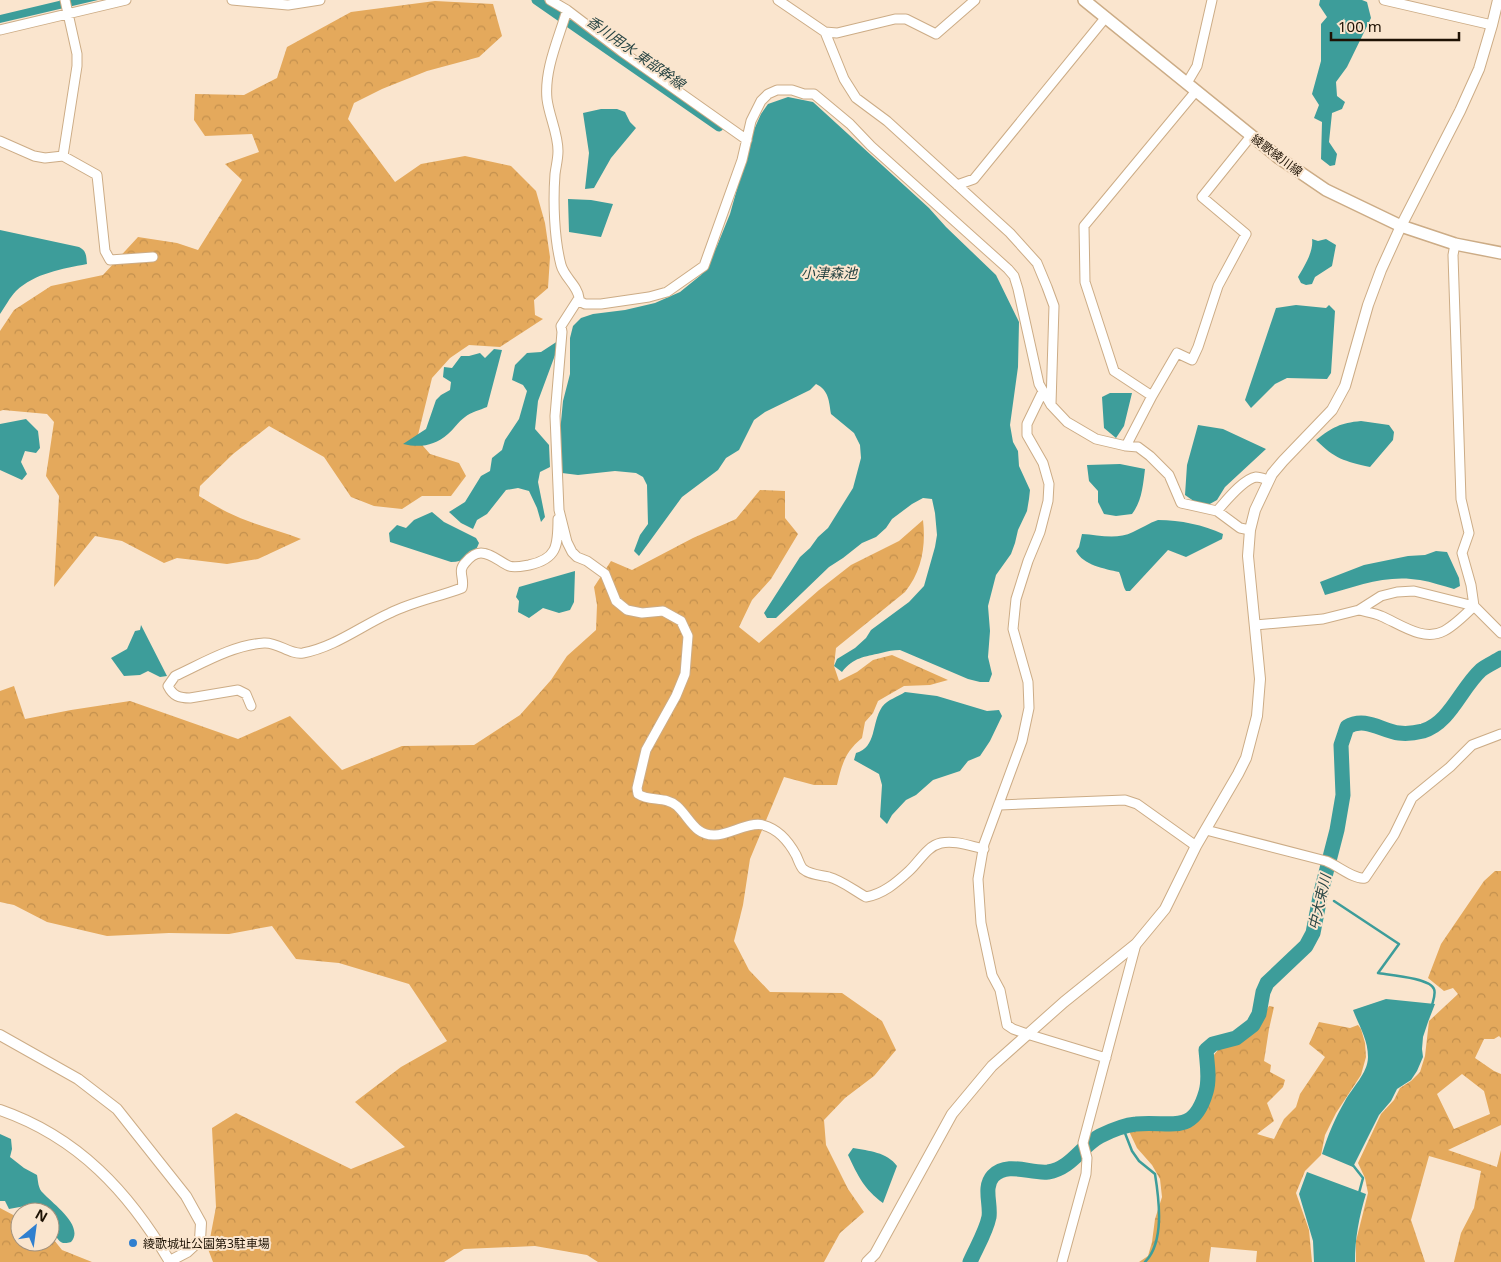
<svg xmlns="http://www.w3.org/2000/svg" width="1501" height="1262" viewBox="0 0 1501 1262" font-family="'Noto Sans','Noto Sans JP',sans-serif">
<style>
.forest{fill:url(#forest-crowns);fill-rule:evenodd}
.water{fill:#3d9d9a}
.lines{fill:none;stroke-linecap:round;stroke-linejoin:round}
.stream{stroke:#3d9d9a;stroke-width:2.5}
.canal{stroke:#3d9d9a;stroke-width:9}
.river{stroke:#3d9d9a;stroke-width:15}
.minor-casing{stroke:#ccac86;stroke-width:11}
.tertiary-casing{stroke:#ccac86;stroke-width:12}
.secondary-casing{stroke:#ccac86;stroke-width:14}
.minor{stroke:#fff;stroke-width:9}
.tertiary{stroke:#fff;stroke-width:10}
.secondary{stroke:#fff;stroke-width:11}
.poi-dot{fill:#2f7fcf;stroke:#fae5ce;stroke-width:2}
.labels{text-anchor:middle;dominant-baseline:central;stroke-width:4;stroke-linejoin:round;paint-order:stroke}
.street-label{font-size:12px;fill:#1e1204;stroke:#fae5ce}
.poi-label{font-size:12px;fill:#1e1204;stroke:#fae5ce;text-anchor:start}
.water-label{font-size:14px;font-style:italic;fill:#284544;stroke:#fae5ce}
</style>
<defs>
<pattern id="forest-crowns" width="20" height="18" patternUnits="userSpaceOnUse" patternTransform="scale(1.25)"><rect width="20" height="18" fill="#e4a95c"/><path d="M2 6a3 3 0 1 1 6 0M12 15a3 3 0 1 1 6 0" fill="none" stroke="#c3904e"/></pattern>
</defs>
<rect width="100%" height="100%" fill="#fae5ce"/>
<path class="forest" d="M435,1L493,4L502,36L479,57L427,71L382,89L354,103L348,119L395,182L421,164L465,156L511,166L536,191L545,223L550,257L548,288L534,300L535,315L543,319L500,347L469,345L450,358L432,378L417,439L430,454L459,463L466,476L451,496H422L402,509L374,506L351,497L324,457L269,426L233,454L200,486L199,496C215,506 231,515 248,521C266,528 284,532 301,539L258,559L227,564L177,558L164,563L122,541L95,536L54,587L59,496L46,476L54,422L47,414L3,410L0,411V331L14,310L51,286L103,275L138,237L177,243L198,250L242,180L225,164L259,152L252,134L205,136L194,120L195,94L244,95L277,78L287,47L351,12Z
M760,490L785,491V518L798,534L771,579L752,600L739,627L759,643L819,590L851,565L899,541L923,520C926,546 922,571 905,592L836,648L834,666L839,681L857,672L873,660L892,655L948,680L930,685L904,686L878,701L873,713L865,722L862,738C845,752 842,764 837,785H814L784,777L750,859L743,905L734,941L749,970L770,992L842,993L882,1021L896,1050L874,1076L845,1098L824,1120L826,1145L848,1189L864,1212L840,1233L824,1262H598L587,1255L535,1246L464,1249L444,1262H213L208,1249L216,1207L212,1128L236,1113L351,1169L405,1147L355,1102L401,1067L447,1041L409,984L339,963L296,959L272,926L229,934L169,933L107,936L47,922L14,905L0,902V691L14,686L25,719L71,710L130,701L238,739L290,716L342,770L402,746L474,745L520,715L551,680L567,656L596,630L597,605L594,587L611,561L632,570L693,538L736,519Z
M1495,871H1501V1038L1499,1036L1494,1039H1484L1475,1058L1494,1071L1501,1074V1125L1448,1150L1497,1167L1501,1150V1262H1454L1461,1233L1474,1208L1481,1171L1429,1156L1411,1220L1425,1262H1356V1241L1368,1193L1365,1178L1358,1163L1381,1114L1394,1100L1400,1088L1411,1081L1420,1072L1425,1056L1429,1021L1458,994L1453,988L1444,991L1428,978L1441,944L1484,881ZM1462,1074L1484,1091L1490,1114L1454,1129L1437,1094Z
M1269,1006L1274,1007L1269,1029L1264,1061L1271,1065L1270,1072L1285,1080L1283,1087L1267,1103L1274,1121L1257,1134L1274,1139L1284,1119L1296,1107L1300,1094L1325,1057L1309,1044L1319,1022L1350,1028L1358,1025L1361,1029L1365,1043L1366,1057L1361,1075L1336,1113L1325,1135L1321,1155L1305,1171L1296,1193L1309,1230L1312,1262H1256L1257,1251L1211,1247L1209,1262H1139L1148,1256L1152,1242L1155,1219L1162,1197L1160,1179L1152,1165L1137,1148L1128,1129L1181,1126L1192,1122L1200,1114L1209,1091L1210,1060L1218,1050L1243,1036L1258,1023Z
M0,1208L17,1217L20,1216V1242H50V1235L62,1250L92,1262H0Z"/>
<path class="water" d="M63,0H98L0,23V15Z
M1320,0H1362L1367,2L1371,18L1347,67L1336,82L1337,96L1345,102L1342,109L1332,113L1329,142L1337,154L1335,165L1330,166L1321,159L1322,122L1314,118L1319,105L1312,94L1321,61V24L1327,17L1319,5Z
M788,97L813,102L929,208L946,227L996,275L1019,322L1018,367L1010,425L1013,442L1018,451L1019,466L1030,490L1029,499L1027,511L1018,530L1015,543L1011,554L996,575L988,606L990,631L988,657L992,674L989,682H980L968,679L900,650C893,650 888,651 881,653C864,657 854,657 842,672L834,666L837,659L855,648L866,638L871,630L909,602L924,586L935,547L937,535L935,513L932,499L923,498L912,504L892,519L886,528L876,537L862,543L843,558L829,567L776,618H767L764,613L800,557L810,548L818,537L828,528L853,488L861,458L860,445L854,433L831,414C829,402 829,390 816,384L810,390L765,412L754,420L739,450L726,458L718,470L682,497L639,556L634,551L640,535L648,524L647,485L643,477L636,473L615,471L578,475L562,473L557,436L561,422L563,401L570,374V338L573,326L581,318L593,314L625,310L655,303L680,292L701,275L717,246L730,214L753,132L761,114L768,104Z
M601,109H617L625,112L630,122L636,128L611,158L594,188L585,189L589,153L583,113Z
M568,199L591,200L613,204L601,237L569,232Z
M0,230L79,247C87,251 86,256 87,264C62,269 35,273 16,291C10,297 5,307 0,314Z
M1312,239L1318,241L1326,239L1336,245L1332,266L1315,277L1312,284L1306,285L1301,283L1298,277C1304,267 1314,251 1312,239Z
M1296,305L1326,308L1329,305L1335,311L1331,373L1327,379L1287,378L1275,384L1251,408L1245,400L1276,308Z
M561,339L538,401L535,429L549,445L550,467L540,472L538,482L545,517L541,522L537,508L529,491L518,488L506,490L487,514L477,520L473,529L461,523L449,512L465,502L481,476L490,471L492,458L502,450L505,440L519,419L527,391L523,385L512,380L515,365L527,353L541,352Z
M494,349L502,350L487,407C480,410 471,412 465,417C458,422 454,429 448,434C434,446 420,448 403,444L426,429L436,400L441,395L450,390L451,382L443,377L444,367L452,368L461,356H469L480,353L485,358Z
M1110,393H1132L1124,426L1116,438L1104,428L1102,397Z
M26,419L38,431L40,448L36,453L25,451L21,462L27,474L22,480L0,470V424Z
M1361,421L1389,425L1394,432L1393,440L1370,467C1344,461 1335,459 1316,440C1333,427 1340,423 1361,421Z
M1198,425L1223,429L1266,449L1225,487L1217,500L1208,505L1198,504L1185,495L1187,465Z
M1120,464L1145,469C1143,485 1142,501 1132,514L1116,516L1104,514L1098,502V491L1089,481L1087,465Z
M432,512L444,522L476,538L479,543C475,555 464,562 451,562L390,542L389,533L397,525L406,528L414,520Z
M1158,520C1181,520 1203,525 1223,534L1222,539L1186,557L1168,550L1130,591H1126C1123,587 1122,578 1119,572C1105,569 1083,565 1076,551L1079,547L1082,534C1099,535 1117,540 1133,532C1142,528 1149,523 1158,520Z
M1436,551L1447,552L1459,578L1460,586L1454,589C1443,586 1432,582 1420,580C1387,574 1357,586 1325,595L1320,582L1364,565L1408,556L1425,555Z
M575,571L574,602L570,610L559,613L543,608L529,618L518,612L519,601L516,597L519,587Z
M141,625L167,676L160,677L148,671L140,675L124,676L111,658L127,649L135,631L140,630Z
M905,692L937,696L987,711L999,710L1002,716L990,741L980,756L968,761L960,771L933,780L916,795L906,800L892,815L887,824L880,817L882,785L879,774L854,760L856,753C877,747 871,724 882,707C888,699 898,697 905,692Z
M1386,999L1435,1004L1428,1022L1423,1037L1422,1049L1423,1057L1417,1071L1411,1080L1397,1089L1391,1101L1379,1115L1353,1167L1322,1154C1328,1135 1335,1118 1345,1101C1352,1088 1368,1073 1368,1057C1368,1039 1359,1026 1353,1010Z
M0,1134L11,1139L12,1149L10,1157L24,1168L37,1175C38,1180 38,1189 43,1193C53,1204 85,1226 71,1242C69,1243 64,1243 63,1243C54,1240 50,1220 50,1212H39L25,1206L9,1209L5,1201H0Z
M853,1148C869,1151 887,1152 897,1166L883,1203C864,1189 858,1176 848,1155Z
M1307,1172L1366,1194C1359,1217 1355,1238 1355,1262H1314L1313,1241L1299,1194Z"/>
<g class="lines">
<path class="stream" d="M1321,892L1324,894
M1334,901L1399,944L1378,973C1390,975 1430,978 1434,989C1436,994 1433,1001 1432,1005
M1123,1128L1132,1151L1139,1161L1155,1174C1159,1199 1165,1242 1145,1262
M1352,1164L1363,1178L1359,1193"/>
<path class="canal" d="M536,0L719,127"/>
<path class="river" d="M970,1262C976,1248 986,1232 989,1217C991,1204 983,1187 993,1176C1008,1161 1030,1174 1048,1172C1072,1168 1081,1146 1100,1136C1110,1131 1125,1125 1136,1124C1170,1120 1193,1137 1206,1092C1210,1079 1207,1063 1206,1050L1213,1044L1236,1038L1253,1025L1259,1014L1263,992L1267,983L1306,946L1313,933L1321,892L1337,830L1343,795L1341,745L1347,727C1365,716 1382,731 1399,733C1407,734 1415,733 1423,731C1450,723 1461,688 1481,670C1487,665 1495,662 1501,658"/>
<defs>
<path id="minor" d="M232,0L288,5L320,0
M550,0L567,10L621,51L747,140
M778,0L825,32L837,33L895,19H906L936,34L975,0
M1384,0L1492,25
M567,10C559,38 544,69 547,99C549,116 558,133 558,151C558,159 556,166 555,174C553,201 554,238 561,265C564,277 578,286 579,298L561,326L562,332L555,416L559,510L567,542L572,552L577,557L587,561L605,574L616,601L627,610L642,613L663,611L681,621L688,636L685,674L676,696L646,750L637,788L638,794C650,802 666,796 677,806C690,818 695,836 715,835C729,835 750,821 763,825C778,829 789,842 796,855C798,859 800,866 803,869C810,875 820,875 829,877C841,880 855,891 866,897C883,894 896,883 909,871C919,862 927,846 941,843C955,840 970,846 984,849
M0,30L126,0
M825,32L844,79L856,98L887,121L1010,233L1037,263L1047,287L1054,306L1051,404
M1187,83L1197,66L1212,0
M0,141L34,156L45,158L63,156L97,175L105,251L110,260L153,257
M63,156L77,66V54L65,0
M957,185L974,179L1106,17
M1455,244L1453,255L1461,499L1469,533L1462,553L1471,585L1474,606
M579,301L585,304H601L649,297L667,292L704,266L742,160L751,121L761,101L768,94L777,90H792L804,94H814L850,124L871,146L1008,269L1014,276L1018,289L1039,384L1051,405L1067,422L1096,439L1126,446L1138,447L1150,456L1169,475L1181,503L1217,511C1226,501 1243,479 1256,477C1260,477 1265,479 1268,480
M1043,391L1027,424V435L1043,463L1049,484L1048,501L1040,532L1028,561L1016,599L1013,629L1028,682L1029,708L1022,741L984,844L978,879L981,923L992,975L1000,990L1007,1025L1013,1029L1027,1034L1106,1058
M1152,396L1114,371L1085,282L1084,226L1196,91
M1126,446L1152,396L1177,353L1192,360L1198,347L1218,286L1246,234L1202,197L1251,136
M1217,511L1240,528L1250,530
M1359,610C1366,612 1375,613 1381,616C1400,624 1423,642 1444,631C1455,625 1465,615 1474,606
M1255,625L1323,619L1359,610L1381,596L1397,592L1414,591L1474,606L1501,633
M251,706L246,694L238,690L190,698C179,698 173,696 168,686L175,676C203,663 233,645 264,643C278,642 290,655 303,653C335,647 361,626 390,613C412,602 438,597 462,588C465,579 457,571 465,563C469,558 475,553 481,553C491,553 500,562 509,566C515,568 523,566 529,565C557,559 558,546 558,519
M1000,805L1125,800L1137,804L1196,846
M1206,830L1326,861C1337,865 1354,880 1365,878L1394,835L1412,798L1450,767L1472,745L1501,734
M1062,1262L1086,1174L1087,1158L1083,1143L1136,944"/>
<path id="tertiary" d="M0,1035L78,1079L117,1109L186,1196L201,1223L200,1240L187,1252L170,1261
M0,1110C78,1137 129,1192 170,1262
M867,1262L875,1254L952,1114L992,1066L1064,1002L1136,944L1165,909L1196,846L1238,774L1246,758L1257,716L1260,679L1248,556L1250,530L1255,510L1272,474L1283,461L1332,410L1345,386L1368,305L1381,270L1401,226L1460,111L1479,69L1492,25L1498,0"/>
<path id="secondary" d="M1084,0L1279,158L1326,190L1401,226L1455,244L1501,253"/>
</defs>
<use href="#minor" class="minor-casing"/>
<use href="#tertiary" class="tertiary-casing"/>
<use href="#secondary" class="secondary-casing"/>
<use href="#minor" class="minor"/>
<use href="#tertiary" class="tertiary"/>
<use href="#secondary" class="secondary"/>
</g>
<circle class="poi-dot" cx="133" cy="1243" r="5"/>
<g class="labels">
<g class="street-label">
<text transform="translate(1277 155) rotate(37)">綾歌綾川線</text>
</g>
<g class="poi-label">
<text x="143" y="1243">綾歌城址公園第3駐車場</text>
</g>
<g class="water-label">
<text transform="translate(636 52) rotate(35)">香川用水 東部幹線</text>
<text x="829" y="272">小津森池</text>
<text transform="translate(1319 902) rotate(-77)">中大束川</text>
</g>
</g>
<g transform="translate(35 1227) rotate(29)"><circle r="24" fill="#fae5ce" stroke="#a2917d"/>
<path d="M0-4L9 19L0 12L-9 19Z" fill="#2f7fcf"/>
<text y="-8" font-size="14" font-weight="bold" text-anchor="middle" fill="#1e1204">N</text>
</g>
<path d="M1331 32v8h128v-8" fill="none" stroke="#1e1204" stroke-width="2.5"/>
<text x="1338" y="32" font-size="15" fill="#1e1204" stroke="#fae5ce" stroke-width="4" paint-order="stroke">100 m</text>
</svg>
